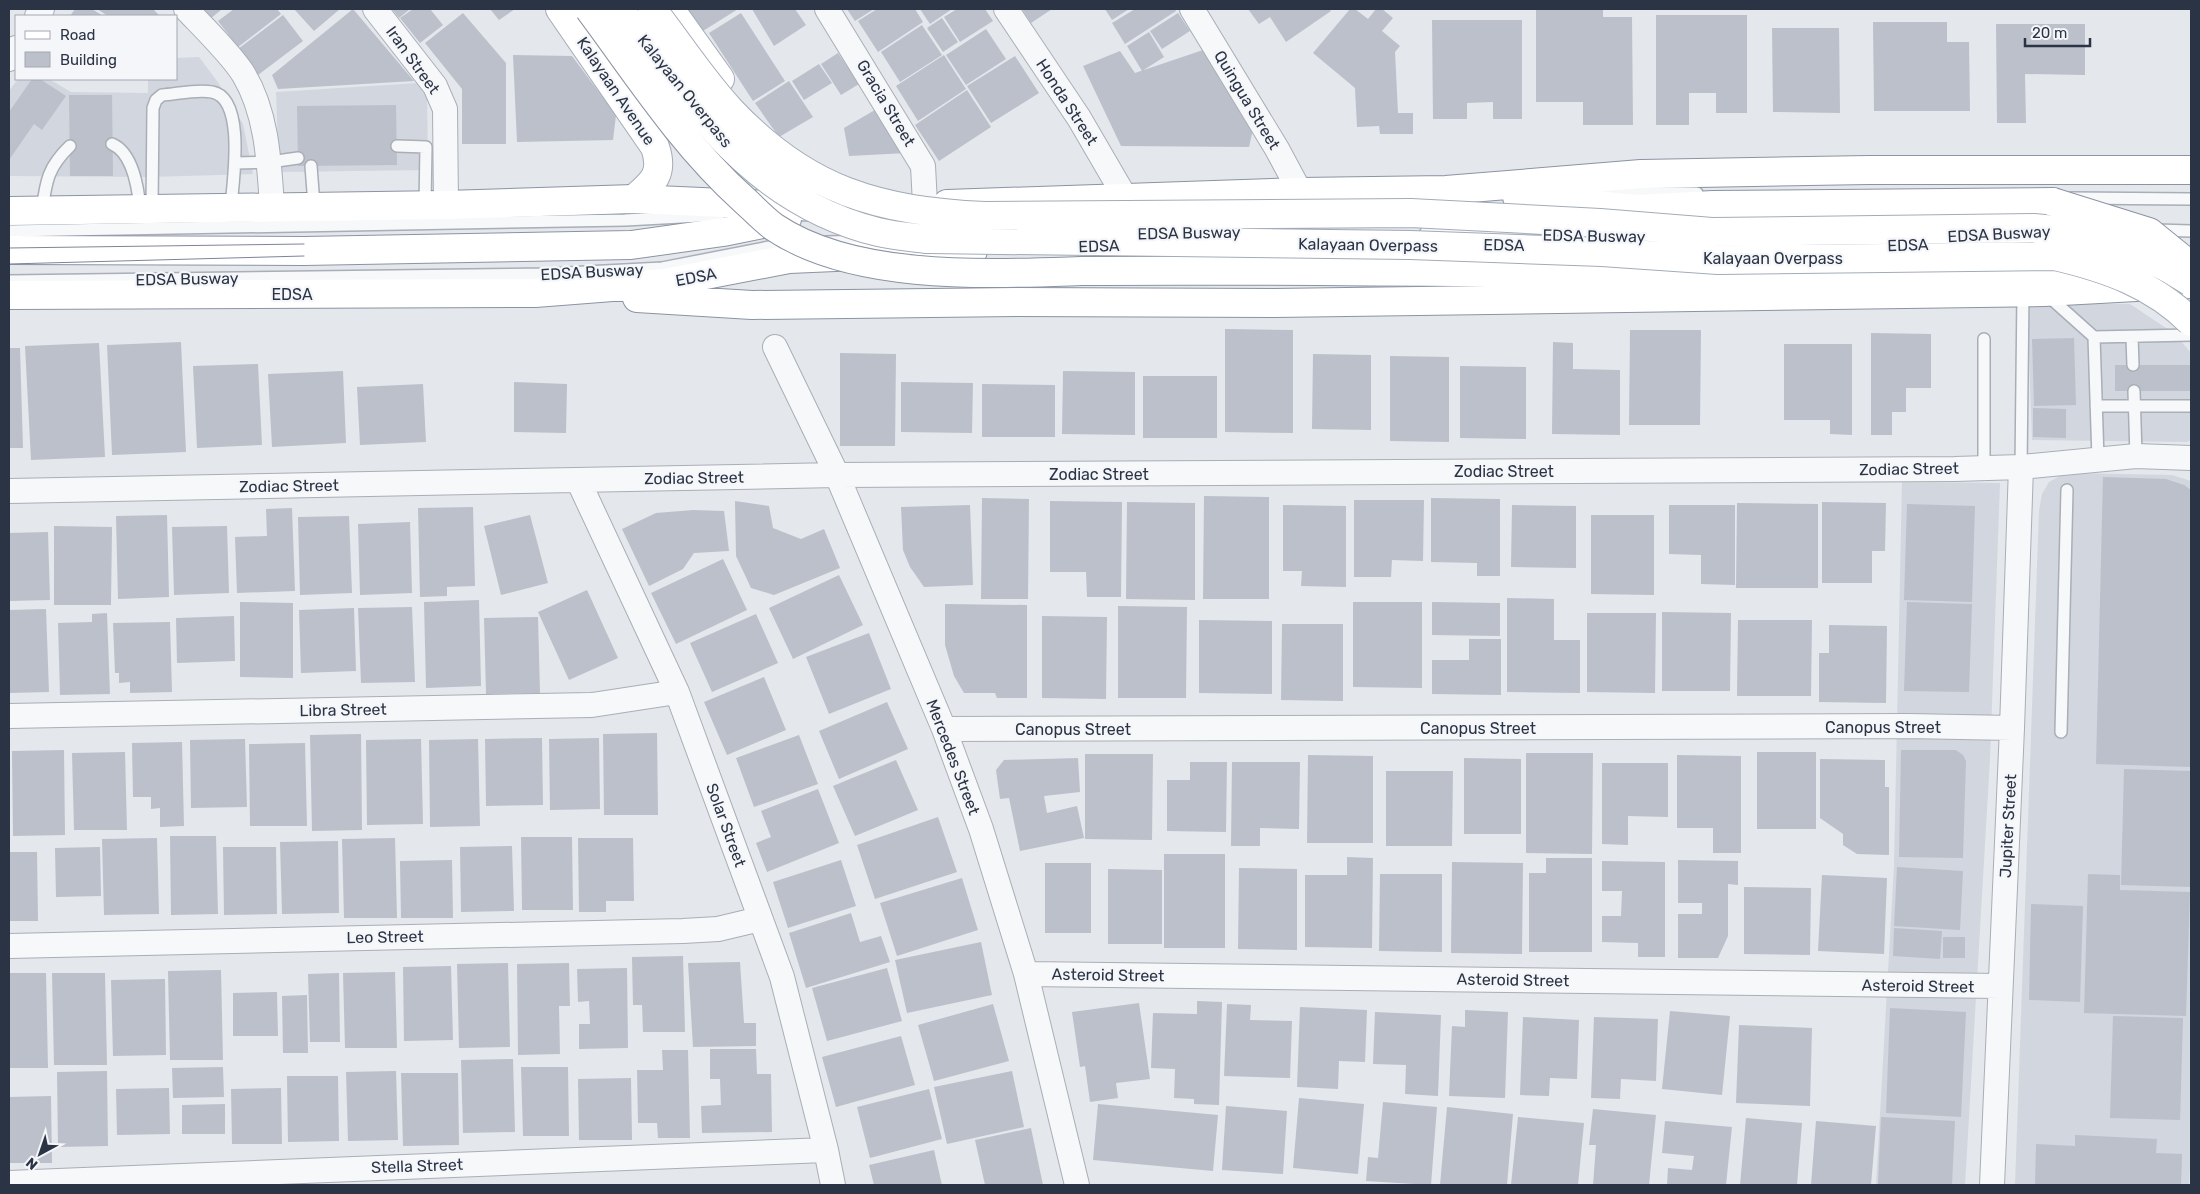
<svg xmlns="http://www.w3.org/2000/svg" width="2200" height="1194" viewBox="0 0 2200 1194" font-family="Rubik,sans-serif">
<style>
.built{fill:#d2d6de}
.building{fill:#bbc0ca}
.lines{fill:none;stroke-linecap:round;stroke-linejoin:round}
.service-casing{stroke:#a9aeb7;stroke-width:14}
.minor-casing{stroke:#a9aeb7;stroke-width:26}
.primary-casing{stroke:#a3abb8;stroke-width:30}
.trunk-casing{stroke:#8b94a3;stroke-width:30}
.service{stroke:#f7f8fa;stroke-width:11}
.minor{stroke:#f7f8fa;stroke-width:24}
.primary{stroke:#fff;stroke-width:28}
.trunk{stroke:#fff;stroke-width:28}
.tram{stroke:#7d8696;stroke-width:1}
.primary-bridge-casing{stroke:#a3abb8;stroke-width:30;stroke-linecap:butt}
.trunk-bridge-casing{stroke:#8b94a3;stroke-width:30;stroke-linecap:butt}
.primary-bridge{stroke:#fff;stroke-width:28}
.trunk-bridge{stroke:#fff;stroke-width:28}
.labels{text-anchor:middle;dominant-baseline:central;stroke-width:4.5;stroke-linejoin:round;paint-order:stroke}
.street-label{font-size:16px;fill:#2b3445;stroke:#f4f6f9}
</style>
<rect width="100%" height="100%" fill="#e4e7ec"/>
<path class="built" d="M199,57L217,81L243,124L253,174L150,177L9,176V91L18,79H49L71,92L148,93V79H176V58Z
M419,83L427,94L428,170L279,172L276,92Z
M2027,303L2130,304L2175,334L2191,353V440L2187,442L2032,440Z
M2065,473L2172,475L2191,481V1147L2189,1185H2015L2039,511L2042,494L2049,482Z
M1902,482L2000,483L1990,759L1965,1185H1876L1894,866Z"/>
<path class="building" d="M75,9H92L103,16H70Z
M97,9H153L160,16H108Z
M199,9H222L209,20Z
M234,9H277L281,14L238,47L218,21Z
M294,9H340L314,31Z
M353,9L414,81L278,89L272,75Z
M392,9H410L399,18Z
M413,9H430L443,25L420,43L400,18Z
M490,9H515L499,20Z
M688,9H738L703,31Z
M752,9H795L806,25L774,46Z
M847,9H874L855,21Z
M877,9H915L923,22L878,52L858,21Z
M920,9H952L930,24Z
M957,9H985L993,21L960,42L944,17Z
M1022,9H1052L1031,23Z
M1105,9H1129L1112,20Z
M1135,9H1175L1176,11L1125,44L1112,23Z
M1248,9H1329L1331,11L1286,42L1270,17L1259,24Z
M1350,9H1355L1368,19L1376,9H1382L1393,18L1382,31L1400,46L1395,52L1398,113H1413V134H1380L1379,126L1357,127L1355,88L1313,53Z
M1536,9H1603V17H1632L1633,125H1583V102H1536Z
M463,13L506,63V144H462V89L425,43Z
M741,13L785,81L753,101L709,33Z
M1178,13L1190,31L1162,49L1150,31Z
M283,15L303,41L258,75L238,49Z
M1656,15H1747V113H1716V93H1689V125H1656Z
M942,18L958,42L943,52L927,28Z
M1432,20H1522V119H1493V102L1467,103V119H1433Z
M1873,22H1947V42H1969L1970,111H1874Z
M1996,24H2085V75L2025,74L2026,123H1997Z
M922,25L942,55L900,82L881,52Z
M1772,28H1839L1840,113L1773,112Z
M986,29L1006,59L966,85L946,55Z
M1149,32L1164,57L1142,71L1127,46Z
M1206,49L1253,129L1249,147L1121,146L1083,66L1120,51L1135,73Z
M838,53L859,84L841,95L821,64Z
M513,55L572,56L616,115L613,140L517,142Z
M944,55L966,89L918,121L896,86Z
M1015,56L1039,93L991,123L967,86Z
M819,64L832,83L804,100L792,81Z
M32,79H40L66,96L42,130L34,124L9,160V112Z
M789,81L813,117L779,137L755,103Z
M967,90L991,127L939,161L915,125Z
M69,95H112L113,176H70Z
M396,105L397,165L298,166L297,106Z
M880,107L907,153L849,156L844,128Z
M1225,329L1293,330V433L1225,432Z
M1630,330H1701L1700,425H1629Z
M1871,333L1931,334V388H1906V412H1892V435H1871Z
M2074,338L2076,405L2034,406L2032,339Z
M181,342L186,452L112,455L107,345Z
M1553,342L1573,343V369L1620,370V435L1552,434Z
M99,343L105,457L31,460L25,346Z
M1784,344H1852V435L1830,434V420H1784Z
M9,348H20L23,448H9Z
M840,353L896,354L895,446H840Z
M1313,354L1371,355V430L1312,429Z
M1390,356L1449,357V442L1390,441Z
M258,364L262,445L197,448L193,366Z
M2115,365H2191V391H2115Z
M1460,366L1526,367V439L1460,438Z
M343,371L346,443L272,447L268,374Z
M1063,371L1135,372V435L1062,434Z
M1143,376H1217V438H1143Z
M514,382L567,384L566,433L514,432Z
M901,382L973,383L972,433L901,432Z
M423,384L426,442L360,445L357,387Z
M982,384L1055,385V437H982Z
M2033,408L2066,409V438L2033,437Z
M2103,477L2166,479L2184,485L2191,490V767L2096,764Z
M1204,496L1269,497V599H1203Z
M982,498L1029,499L1028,599H981Z
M1431,498L1500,499V576H1477V563L1431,562Z
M1354,500H1424L1423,561L1392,560L1391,577H1354Z
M735,501L769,506L773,528L801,539L824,529L840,568L774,595L751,588L736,556Z
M1050,501L1122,502L1121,597H1087L1086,572H1050Z
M1127,502L1195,503V600L1126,599Z
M1822,502L1886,503L1885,551H1872V583H1822Z
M1737,503L1818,504V588H1736Z
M1907,504L1975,506L1972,602L1904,600Z
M970,505L973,585L924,587L910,567L903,550L901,507Z
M1283,505L1346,506V587L1301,586L1302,571H1283Z
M1512,505L1576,506V568L1511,567Z
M1669,505H1735V585L1701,584V555L1669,554Z
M473,507L475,586L447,587V596L420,597L418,508Z
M292,508L295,591L237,593L235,537L267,536L266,509Z
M693,510L724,511L729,551L694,553L683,569L649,586L622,529L656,513Z
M167,515L169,597L118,599L116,516Z
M530,515L548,583L501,595L484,526Z
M1591,515H1654V595L1591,594Z
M349,516L352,593L300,595L298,517Z
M410,522L412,593L360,595L358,524Z
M54,526L112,527L111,605H54Z
M227,526L229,593L174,595L172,527Z
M48,532L50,600L9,601V533Z
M723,559L747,610L676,644L651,593Z
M839,575L863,625L793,659L769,608Z
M587,590L618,658L569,680L538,612Z
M1507,598L1554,599V640H1580V693L1507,692Z
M479,600L481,686L426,688L424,602Z
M240,602L293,603V678L240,677Z
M1353,602H1422V688L1353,687Z
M1432,602L1500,603V636L1432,635Z
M1907,602L1972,604L1969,692L1904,691Z
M945,604L1027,605V698H997L995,693H964L954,676L945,645Z
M1118,606L1187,607L1186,698H1118Z
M412,607L415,682L361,683L358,608Z
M354,608L356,671L301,673L299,610Z
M46,609L49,692L9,693V610Z
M1662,612L1731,613L1730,691H1662Z
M107,613L110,694L60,695L58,623L92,622V614Z
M1587,613H1656L1655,693L1587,692Z
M756,614L778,663L712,692L690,643Z
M234,616L235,661L177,663L176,618Z
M1042,616L1107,617L1106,699L1042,698Z
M538,617L540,693L486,694L484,618Z
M1199,620L1272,621V694L1199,693Z
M1738,620H1812L1811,696H1737Z
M170,622L172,692L130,693V682L119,683V673H115L113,623Z
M1282,624H1343V701L1281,700Z
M1829,625L1887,626L1886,703L1819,702V653H1829Z
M869,633L891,689L829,714L806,657Z
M1469,639H1501V695L1432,694V660H1469Z
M764,677L786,730L727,755L704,702Z
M887,702L908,749L839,779L819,731Z
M657,733L658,815H604L603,734Z
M361,734L362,830L312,831L310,735Z
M799,735L818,784L754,807L736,758Z
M542,738L543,805L486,806L485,739Z
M599,738L600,809L550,810L549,739Z
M245,739L247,807L191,808L190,740Z
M421,739L423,824L367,825L366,740Z
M478,739L480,826L430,827L429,740Z
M182,742L184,826L160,827V808L151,809V797H133L132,743Z
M305,743L307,826H250L249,744Z
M64,750L65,835L13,836L12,751Z
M1901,750H1956L1963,755L1966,761L1963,858L1899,857Z
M125,752L127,830H74L72,753Z
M1757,752H1816V829H1757Z
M1526,753H1593L1592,854L1526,853Z
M1085,754H1153L1152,840L1085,839Z
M1308,755L1373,756V843H1307Z
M1677,755L1741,756V853H1713V828H1677Z
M1078,758L1080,792L1044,796L1047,813L1077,806L1084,838L1020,851L1009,798L1000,799L996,770L1004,760Z
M1464,758L1521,759V834H1464Z
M1820,759L1885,760V787H1889V855L1857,854L1843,845V834L1820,818Z
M896,760L918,810L855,836L833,786Z
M1190,762H1227L1226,832L1167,831V780H1190Z
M1232,762H1300L1299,829L1260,828V846H1231Z
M1602,763H1668V817L1628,816V845L1602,844Z
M2124,769L2191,771V887L2121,885Z
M1386,771H1453L1452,846H1386Z
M818,789L839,843L767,872L756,843L771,837L761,811Z
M938,817L957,872L875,899L857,845Z
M170,836H216L218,914L171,915Z
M521,837H572L573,910H522Z
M157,838L159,914L104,915L102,839Z
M395,838L397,918H344L342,839Z
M578,838H633L634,901H606V912H579Z
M338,841L339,913L282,914L280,842Z
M512,846L514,911L461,912L460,847Z
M100,847L101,896L56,897L55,848Z
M223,847H276L277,914L224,915Z
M9,852H37L38,921H9Z
M1164,854H1225V948H1164Z
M1347,857L1373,858L1372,948L1305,947V875H1347Z
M1546,858H1592V952H1529V873H1546Z
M452,860L453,918H401L400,861Z
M841,860L856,906L788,928L773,882Z
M1678,860L1738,861V885L1728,884V936L1718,958H1678V914H1702V903H1678Z
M1602,861L1665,862V957H1638V943L1602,942V916H1621L1622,891H1602Z
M1452,862L1523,863L1522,954L1451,953Z
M1045,863H1091V933H1045Z
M1897,867L1963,871L1960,930L1894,926Z
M1239,868L1297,869V950L1238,949Z
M1108,869L1162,870V944H1108Z
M1380,874H1442V952L1379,951Z
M2088,874L2120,875V890L2190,892L2186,1016L2084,1013Z
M1822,875L1887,878L1884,954L1818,951Z
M962,878L978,930L897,956L880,903Z
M1744,887L1811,888L1810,955L1744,954Z
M2031,904L2083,906L2080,1002L2029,1000Z
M851,913L860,942L881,936L890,962L806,988L789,933Z
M1894,928L1942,931L1940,959L1893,956Z
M1943,937H1965V958H1943Z
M981,942L992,995L907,1013L895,960Z
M683,956L685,1032H643L642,1005H633L632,957Z
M740,962L744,1023H756V1046L693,1047L688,963Z
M508,963L510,1047L459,1048L457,964Z
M569,963L570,1006H559L560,1054L518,1055L517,964Z
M451,966L453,1040L404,1041L403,967Z
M627,968L628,1048L579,1049V1024H590L589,1001L578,1002L577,969Z
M887,968L902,1021L827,1041L812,988Z
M221,970L223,1060H170L168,971Z
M395,972L397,1048H345L343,973Z
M9,973H46L48,1068H9Z
M52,973H105L107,1065H54Z
M339,973L340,1042H310L308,974Z
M165,979L166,1055L113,1056L111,980Z
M277,992L278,1036H233V993Z
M307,995L308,1053H283L282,996Z
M1197,1001L1222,1002L1219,1105L1194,1104V1099L1174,1098L1175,1069L1151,1068L1153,1013L1197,1014Z
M1139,1003L1150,1079L1116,1083L1118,1098L1090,1102L1085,1066L1080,1067L1072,1012Z
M993,1004L1009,1061L934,1081L918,1025Z
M1227,1004L1251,1005L1250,1020L1292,1021L1290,1078L1224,1076Z
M1300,1007L1367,1010L1365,1062L1339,1061L1338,1089L1297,1087Z
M1890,1008L1966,1012L1961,1117L1886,1113Z
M1465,1010L1508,1012L1505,1098L1449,1096L1452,1026L1465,1027Z
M1670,1011L1730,1016L1722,1095L1662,1089Z
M1375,1012L1441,1015L1438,1096L1405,1094L1406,1065L1373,1064Z
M2113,1016L2183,1018L2180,1120L2110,1118Z
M1523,1017L1579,1020L1577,1079L1550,1078L1549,1096L1520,1095Z
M1594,1017L1658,1019L1656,1081L1621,1079L1620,1099L1591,1098Z
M1739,1025L1812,1028L1810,1106L1736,1103Z
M901,1036L915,1085L836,1107L822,1057Z
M710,1049H756L757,1074H771L772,1132L702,1133L701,1106L721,1105L720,1079H710Z
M662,1050H688L690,1138H658L657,1123H638L637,1070H663Z
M513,1059L515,1132L463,1133L461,1060Z
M223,1067L224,1097L173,1098L172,1068Z
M521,1067H568L569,1136H523Z
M107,1071L108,1146L58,1147L57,1072Z
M396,1071L398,1140L348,1141L346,1072Z
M1012,1071L1024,1127L947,1144L934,1087Z
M401,1073H458L459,1145L403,1146Z
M287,1076H338L339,1141L288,1142Z
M631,1078L632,1140H579L578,1079Z
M169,1088L170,1134L117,1135L116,1089Z
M281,1088L282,1144H232L231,1089Z
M929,1089L942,1139L870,1158L857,1107Z
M51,1096L52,1163H9V1097Z
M1299,1098L1364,1104L1358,1174L1293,1168Z
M1383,1102L1437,1107L1431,1185L1366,1181L1368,1157L1378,1158Z
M225,1104V1134H182V1105Z
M1098,1104L1218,1115L1213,1171L1093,1160Z
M1226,1106L1287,1111L1283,1174L1222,1170Z
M1447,1107L1513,1114L1507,1185H1440Z
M1593,1109L1656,1115L1649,1185H1593L1596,1145H1589Z
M1518,1117L1584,1123L1578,1185H1511Z
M1881,1117L1955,1121L1952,1185H1878Z
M1746,1118L1802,1123L1797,1185H1740Z
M1665,1121L1732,1127L1726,1185H1667L1668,1168L1692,1170L1694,1156L1662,1153Z
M1816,1121L1876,1126L1871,1185H1811Z
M1031,1128L1043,1185H985L975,1140Z
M2075,1135L2157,1139L2156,1153L2182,1154L2181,1185H2035L2036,1144L2075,1146Z
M934,1150L942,1185H874L869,1165Z"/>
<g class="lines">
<defs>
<path id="service" d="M112,144C133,153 138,188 140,208
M397,146L426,147L425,204
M235,163L270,162L298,158
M311,166L314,205
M1588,192L1697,193
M2071,198L2191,199
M152,208L153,108L156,100L162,95C177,94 197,89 212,92C246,98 233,182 231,206
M42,210C46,181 48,167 70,146
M2156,230L2191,231
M9,231L625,220L719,215
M1426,232L1590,236
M826,242L875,241
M9,281L548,274L662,268L790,243
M2047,295L2094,337L2098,459
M2094,337L2191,335
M2132,337L2133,365
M1984,339V468
M2134,391L2136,456
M2096,406H2191
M2021,467L2023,292
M2061,732L2067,490"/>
<path id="minor" d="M186,9C202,26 233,56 244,75C267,114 269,161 272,206
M375,9L435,86L445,109L446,205
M827,9L923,166L925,204
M1006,9L1079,118L1125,197
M1192,9L1277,149L1300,192
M37,16L42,9
M9,59L16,48
M775,347L837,475L944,729L981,829L1026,974L1077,1185
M578,480L677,692L782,977L826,1150L833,1185
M9,491L837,475L1955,469L2021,467L2136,456L2191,458
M9,716L592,705L677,692
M944,729L1908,726L2012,728
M9,946L683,931L718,929L760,919
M1026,974L2000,986
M9,1183L826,1150
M1992,1185L2012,728L2021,467"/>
<path id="primary" d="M560,9L655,147C664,173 654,182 634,199
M670,9L720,79"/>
<path id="trunk" d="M1517,197L1636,209L1713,205L2053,202
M947,204L1300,192L1446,190L1641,174L1869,170H2191
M9,211L446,205L634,199L841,208L889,206
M1906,245L1994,242L2075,243
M9,250L304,251L631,245L723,232L787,219
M1081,271C1419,268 1758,281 2097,270
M9,295L535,293L664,283L789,259L973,251
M637,298L752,305L1016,302L1275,303L2044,292L2191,284"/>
</defs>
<use href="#service" class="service-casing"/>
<use href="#minor" class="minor-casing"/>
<use href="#primary" class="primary-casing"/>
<use href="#trunk" class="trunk-casing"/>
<use href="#service" class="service"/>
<use href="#minor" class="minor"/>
<use href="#primary" class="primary"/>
<use href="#trunk" class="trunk"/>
<path class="tram" d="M9,248L304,244
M9,264L304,256"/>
<defs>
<path id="primary-bridge" d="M619,9C693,105 752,201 878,232C894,236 911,237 927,239L1410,245L1602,252L1718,260L2055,256C2106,268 2153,284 2191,322
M652,9C678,42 702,80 731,111C807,191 878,211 985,216L1411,213L1600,223L1712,232L2034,228C2091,232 2144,251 2191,282"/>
<path id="trunk-bridge" d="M589,9C638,75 682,144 743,199C753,208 763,219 774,227C854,281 988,274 1081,271
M2053,202L2149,232L2191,266"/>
</defs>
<use href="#primary-bridge" class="primary-bridge-casing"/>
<use href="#trunk-bridge" class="trunk-bridge-casing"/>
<use href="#primary-bridge" class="primary-bridge"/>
<use href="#trunk-bridge" class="trunk-bridge"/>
</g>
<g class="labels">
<g class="street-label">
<text transform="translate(413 60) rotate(54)">Iran Street</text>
<text transform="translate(616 91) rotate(56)">Kalayaan Avenue</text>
<text transform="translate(685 91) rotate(51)">Kalayaan Overpass</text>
<text transform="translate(1247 100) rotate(59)">Quingua Street</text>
<text transform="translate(1067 102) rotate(57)">Honda Street</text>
<text transform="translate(886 103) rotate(59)">Gracia Street</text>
<text transform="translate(1189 233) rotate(-1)">EDSA Busway</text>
<text transform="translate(1999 234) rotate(-3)">EDSA Busway</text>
<text transform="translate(1594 236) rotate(1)">EDSA Busway</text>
<text transform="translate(1368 245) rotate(1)">Kalayaan Overpass</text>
<text transform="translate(1504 245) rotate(1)">EDSA</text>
<text transform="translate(1908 245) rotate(-2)">EDSA</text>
<text transform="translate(1099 246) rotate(-2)">EDSA</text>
<text x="1773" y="258">Kalayaan Overpass</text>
<text transform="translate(592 272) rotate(-3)">EDSA Busway</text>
<text transform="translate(696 277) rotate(-11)">EDSA</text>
<text transform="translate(187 279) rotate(-1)">EDSA Busway</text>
<text x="292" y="294">EDSA</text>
<text transform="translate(1909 469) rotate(-1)">Zodiac Street</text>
<text x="1504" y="471">Zodiac Street</text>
<text x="1099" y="474">Zodiac Street</text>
<text transform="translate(694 478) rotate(-1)">Zodiac Street</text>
<text transform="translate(289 486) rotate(-1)">Zodiac Street</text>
<text transform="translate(343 710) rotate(-1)">Libra Street</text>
<text x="1883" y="727">Canopus Street</text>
<text x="1478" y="728">Canopus Street</text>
<text x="1073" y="729">Canopus Street</text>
<text transform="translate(953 757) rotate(69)">Mercedes Street</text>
<text transform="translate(726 825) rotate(70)">Solar Street</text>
<text transform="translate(2008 826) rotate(-87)">Jupiter Street</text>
<text transform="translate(385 937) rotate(-1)">Leo Street</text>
<text transform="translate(1108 975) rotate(1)">Asteroid Street</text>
<text transform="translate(1513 980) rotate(1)">Asteroid Street</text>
<text transform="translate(1918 986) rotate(1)">Asteroid Street</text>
<text transform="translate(417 1166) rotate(-2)">Stella Street</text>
</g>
</g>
<rect width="2200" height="1194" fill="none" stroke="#2b3445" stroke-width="20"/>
<rect x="15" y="15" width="162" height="65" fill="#f4f6f9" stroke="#a4a8b1"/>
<rect x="25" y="31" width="25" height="8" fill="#ffffff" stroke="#a4a8b1"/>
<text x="60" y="40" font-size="15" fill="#2b3445">Road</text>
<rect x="25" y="52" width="25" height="15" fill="#bbc0ca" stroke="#a4a8b1"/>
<text x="60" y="65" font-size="15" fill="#2b3445">Building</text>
<g transform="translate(40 1154) rotate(220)" stroke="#f4f6f9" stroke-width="4" paint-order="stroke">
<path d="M0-4L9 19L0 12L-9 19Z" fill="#2b3445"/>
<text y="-8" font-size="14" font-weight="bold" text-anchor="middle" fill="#2b3445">N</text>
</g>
<path d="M2025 38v8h65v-8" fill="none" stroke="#2b3445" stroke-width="2.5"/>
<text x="2032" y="38" font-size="15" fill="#2b3445" stroke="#f4f6f9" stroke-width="4" paint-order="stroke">20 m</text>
</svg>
